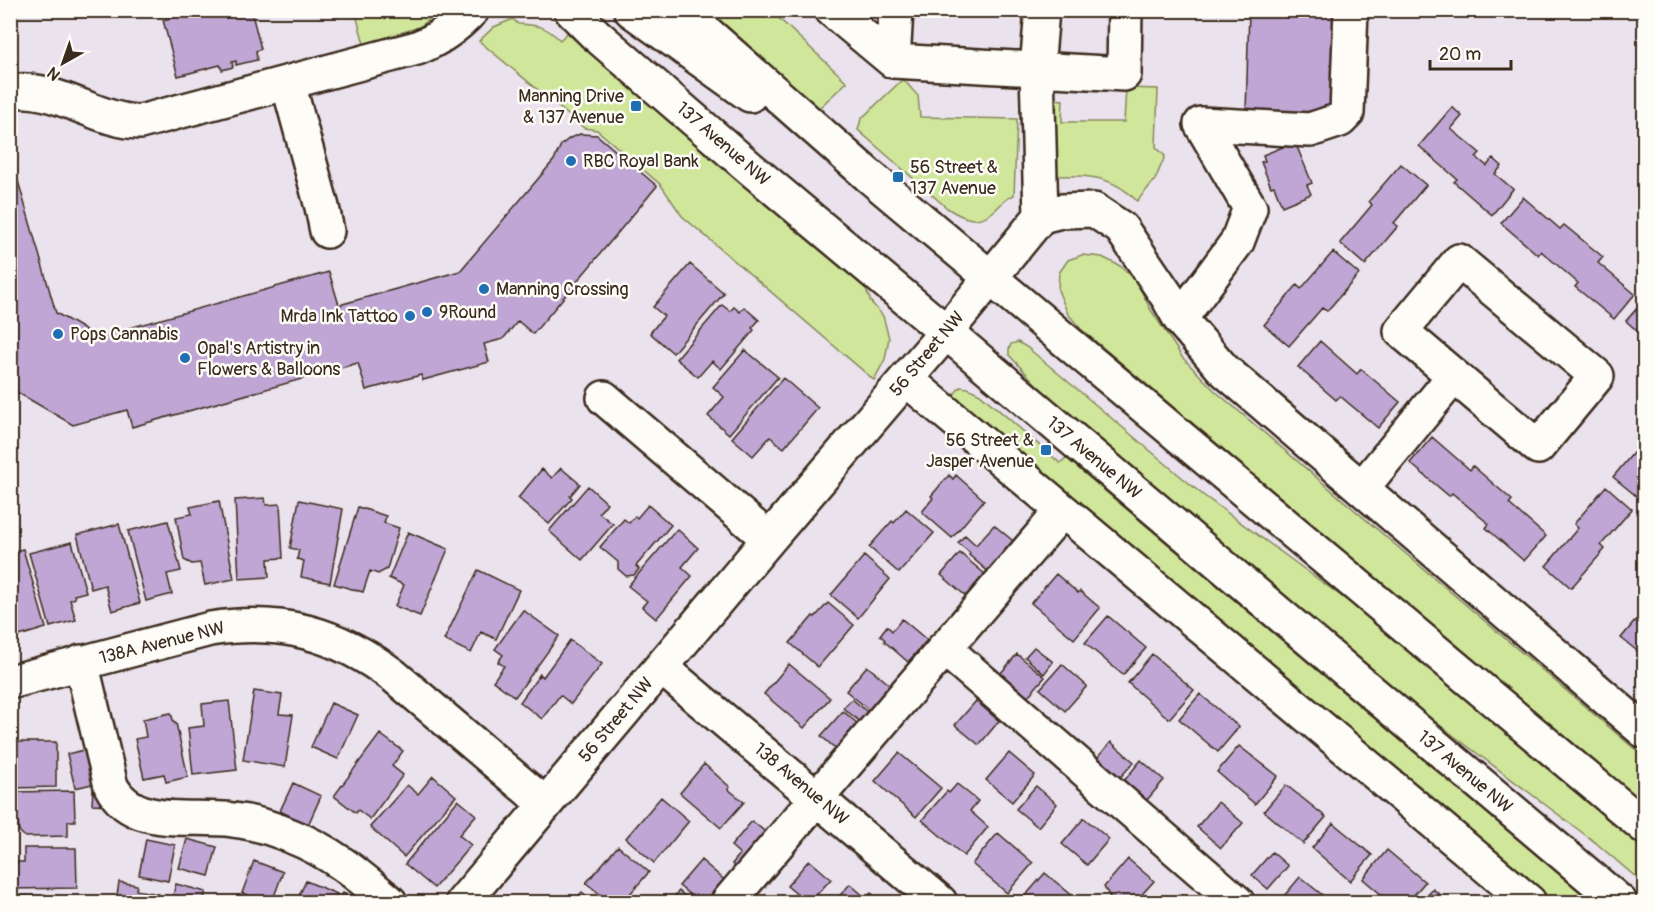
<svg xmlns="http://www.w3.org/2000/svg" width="1655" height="913" viewBox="0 0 1655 913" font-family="Pangolin,sans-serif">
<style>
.green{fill:#d0e69b;stroke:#86885c;stroke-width:1.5}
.building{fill:#bfa6d4;stroke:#3b2a1e;stroke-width:1.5}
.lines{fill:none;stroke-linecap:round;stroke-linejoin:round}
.minor-casing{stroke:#3b2a1e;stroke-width:38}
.major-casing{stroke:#3b2a1e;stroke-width:38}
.minor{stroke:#fdfcf7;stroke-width:33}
.major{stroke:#fdfcf7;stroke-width:33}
.poi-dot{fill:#1f6fb2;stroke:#fdfcf7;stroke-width:2}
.labels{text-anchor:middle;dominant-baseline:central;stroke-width:5;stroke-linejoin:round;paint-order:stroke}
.poi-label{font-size:18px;fill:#3b2a1e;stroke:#fdfcf7;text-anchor:start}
.street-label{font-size:18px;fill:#3b2a1e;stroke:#fdfcf7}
</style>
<rect width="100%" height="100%" fill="#eae2ec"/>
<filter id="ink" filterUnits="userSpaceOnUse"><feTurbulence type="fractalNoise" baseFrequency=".0167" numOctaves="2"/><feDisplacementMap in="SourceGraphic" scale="12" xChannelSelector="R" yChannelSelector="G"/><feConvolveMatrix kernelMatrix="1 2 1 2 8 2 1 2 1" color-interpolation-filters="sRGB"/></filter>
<g filter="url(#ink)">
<path class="green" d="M355,11V10L438,11L420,27L364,44Z
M707,11H771L847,82L819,108Z
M513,19L518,24C539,25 545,26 560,40L567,33L866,289L871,302L883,316L889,338L885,359L874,380L682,216L661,185L597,130L584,128L479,41L494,27Z
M903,79L918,96L920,117L1017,119L1014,195C1006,198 1001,204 995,210C978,225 964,219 947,208L858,130L861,119Z
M1126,88L1158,89L1156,147L1165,156L1155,180L1137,201C1113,176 1089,175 1057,176L1053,164V99L1063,100L1062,122H1124Z
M1082,255L1102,257L1120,266L1135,279L1151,310L1182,357L1214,390L1644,757V804L1081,329L1068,314L1058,290L1059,273L1068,260Z
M1018,342L1028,348L1203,495L1356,607L1644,850V884L1596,843L1417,708L1051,400L1009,355V349L1011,344Z
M960,387L968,388L980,394L1060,463L1066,458L1592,902H1551L952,397Z"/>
<path class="building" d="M186,10H251L261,49L256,51L257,60L236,65V61L232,62L233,67L222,70L220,65L178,76L163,20L187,13Z
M1249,10H1337L1334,115L1246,113Z
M1452,107L1462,116L1451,129L1480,153L1476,157L1487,166L1493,158L1502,166L1495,174L1513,189L1492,215L1454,182L1457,179L1419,146Z
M580,134L597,135L657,186L533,334L518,321L503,339L484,344L489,362L423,380L421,375L366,390L358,363L132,427L127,410L73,425L10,388V153L56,313L97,337L329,272L339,305L460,271L554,160L561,145L570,138Z
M1295,142L1312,183L1307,185L1311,194L1282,206L1274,186L1271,187L1261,162L1265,161L1263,155Z
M1401,164L1426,185L1394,223L1398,226L1365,265L1340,243L1372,205L1369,201Z
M1523,197L1560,229L1564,225L1603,257L1598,263L1635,294L1614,319L1575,287L1578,283L1541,251L1538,255L1501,223Z
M1333,252L1359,274L1327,311L1322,308L1289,346L1264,325L1297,285L1301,289Z
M690,264L724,293L673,353L650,333L664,316L653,307Z
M1644,300V337L1626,321Z
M722,305L730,311L734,307L740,312L744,307L759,320L752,328L754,330L721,369L712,361L698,377L676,359Z
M1320,341L1357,374L1361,369L1400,402L1378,428L1340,396L1336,400L1298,367Z
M745,350L778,377L729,434L708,416L724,397L713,387Z
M783,378L818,408L784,448L770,437L753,456L732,438Z
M1432,437L1470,470L1473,466L1512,500L1509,504L1546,536L1524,561L1486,528L1489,524L1452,493L1449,496L1410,463Z
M1644,440V494L1640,499L1613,477Z
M561,468L580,484L570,496L572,498L549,524L518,498L542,469L552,478Z
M949,475L953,479L956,475L984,500L952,538L922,512L933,498L931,496Z
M588,486L607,503L599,513L613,524L582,560L549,531Z
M1606,486L1632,509L1601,545L1605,549L1571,588L1546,566L1578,528L1574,524Z
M265,498L266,505L280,504L283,558L268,559L269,577L239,579L235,500Z
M299,500L343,509L330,583L301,577L304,561L297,559L299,550L290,548Z
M219,501L234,579L205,585L200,563L192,564L184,560L176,517L192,514L190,507Z
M648,505L671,525L636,566L639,569L634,575L626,576L618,569V562L600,547L624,519L629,523L635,516L637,518Z
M358,507L386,516L384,523L399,528L387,569L378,574L370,571L363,592L334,584Z
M906,509L934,533L899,573L869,547L892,521L894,523Z
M168,521L181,571L167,574L172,594L146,601L128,531Z
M119,524L140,603L112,611L105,585L91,589L77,535Z
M994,525L1018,545L992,575L969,555L970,553L958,543L965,535L976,545Z
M677,529L698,548L682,567L692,576L656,619L642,607L647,601L628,586Z
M408,532L448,549L420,616L395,606L404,585L389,578Z
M72,542L86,592L74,595L75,598L70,600L76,620L50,627L29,553Z
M23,549L46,628L19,636L12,610H10V552Z
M960,553L986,575L967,597L941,575Z
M864,556L890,579L858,618L831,595Z
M478,570L519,590L496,639L481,632L471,653L444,640Z
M1056,574L1078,593L1080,591L1100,608L1074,639L1031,603Z
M828,603L854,625L818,667L790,643L813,616L815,617Z
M523,610L559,636L515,697L493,681L504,666L498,662L503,655L495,649Z
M1641,614L1644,616V649L1641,654L1621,638Z
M1108,616L1146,648L1123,675L1085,643Z
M902,619L927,640L908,662L884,641L885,640L880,635L887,626L892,631Z
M570,640L602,664L571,704L560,695L542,719L520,702L540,674L543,677Z
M1034,647L1053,662L1044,674L1025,657Z
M1017,654L1045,677L1022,703L995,680Z
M1152,654L1194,690L1169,719L1128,683Z
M789,664L830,698L804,728L764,694Z
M1062,664L1087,686L1065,711L1040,689Z
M867,666L894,688L873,713L846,691Z
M254,691L282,695L279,714L293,715L285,767L243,760Z
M1200,694L1239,727L1218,752L1179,719Z
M852,699L871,715L863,724L843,708Z
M229,701L237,770L193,775L188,728L204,726L202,704Z
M976,701L999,721L979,745L955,725Z
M331,703L358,715L338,759L311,747Z
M843,711L865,730L843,755L821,736Z
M171,713L174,723H176L188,777L166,782L164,774L144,778L135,739L146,737L143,719Z
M380,734L403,751L392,766L403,775L370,819L358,810L356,813L334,796Z
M10,742H56V787L10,788Z
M1111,742L1134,762L1115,783L1092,764Z
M101,746L109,780L75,788L67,754Z
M1239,746L1278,776L1255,804L1217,772Z
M899,753L941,788L916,817L875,781Z
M1009,753L1035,775L1012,802L986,780Z
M1141,760L1164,780L1141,807L1119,787Z
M704,764L730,787L728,789L744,802L721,828L680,793Z
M433,776L456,796L404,857L370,827L407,785L418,794Z
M293,783L321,796L308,825L280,811Z
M957,784L978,801L970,811L988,827L964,856L922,820L947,791L949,793Z
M1286,785L1326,817L1303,844L1264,811Z
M1036,786L1057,804L1038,827L1016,809Z
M93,790L110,791V805L92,804Z
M74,791L75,821H68V836L25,837L19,831L18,822H10V792Z
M661,797L689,821L654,863L626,838Z
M458,800L476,815L459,835L471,845L434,888L405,864Z
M1218,802L1243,823L1221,848L1197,827Z
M1084,818L1109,839L1087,865L1062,844Z
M752,821L774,839L742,873L732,864L740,854L731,846Z
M1333,823L1372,855L1350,881L1312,848Z
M998,833L1033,863L1007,893L972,864Z
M146,839L175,845L168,881L139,875Z
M187,839L217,847L209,876L179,868Z
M618,846L649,872L623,902H610L586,883Z
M24,848H76L77,888L10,889V862H24Z
M1387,850L1425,882L1408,902H1390L1363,879Z
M1272,852L1288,866L1268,889L1252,875Z
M1128,859L1154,881L1135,902H1113L1104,887Z
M701,860L728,883L711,902H699L679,886Z
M809,860L831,879L810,902H806L787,886Z
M254,861L283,872L272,902H268L242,893Z
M1045,873L1080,902H1020Z
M1300,877L1331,902H1279Z
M306,881L337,894L334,902H296Z
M119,882L137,885L136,890L159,894L158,902H116Z
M176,884L206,892L203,902H171Z
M850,884L866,898L871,893L882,902H834Z
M1433,889L1449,902H1422Z
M679,891L692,902H669Z
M582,892L595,902H573Z
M343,893L365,902H339Z
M10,896L83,897V902H10Z"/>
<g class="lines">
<defs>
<path id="minor" d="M832,10L893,61L1124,74L1125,10
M893,61L896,10
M288,83L322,207L327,231
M10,92C51,83 98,122 140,122L417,48C438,40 456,27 472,10
M1201,124L1310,130L1340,120L1347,113L1351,10
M1041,216L1037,69L1042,10
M1180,319L1237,242L1250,208L1201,124
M906,379L1529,902
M604,398L769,539
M1362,488L1454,376L1538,447L1597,376L1459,261L1401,331L1454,376
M944,648L1237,902
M81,662L111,786C133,830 193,814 233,820C252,822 272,828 291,836C330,851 358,875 390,902
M661,667L940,902
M10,682L210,629C281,618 337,633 394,676L545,804
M463,902L769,539L946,332L1041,216L1061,211L1094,210L1121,228L1167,296L1180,319L1223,369L1644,731
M728,902L1062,511"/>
<path id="major" d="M571,10L595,34L750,168L946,332L1620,902
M631,10L750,95
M681,10L868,175L1644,826"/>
</defs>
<use href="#minor" class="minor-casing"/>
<use href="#major" class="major-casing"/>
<use href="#minor" class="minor"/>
<use href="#major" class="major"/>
</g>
</g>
<g class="poi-dot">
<rect x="630" y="100" width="12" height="12" rx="3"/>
<circle cx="571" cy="161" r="6"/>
<rect x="892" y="171" width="12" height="12" rx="3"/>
<circle cx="484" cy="289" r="6"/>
<circle cx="427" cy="312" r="6"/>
<circle cx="410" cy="316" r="6"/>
<circle cx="58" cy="334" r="6"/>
<circle cx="185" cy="358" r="6"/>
<rect x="1040" y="444" width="12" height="12" rx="3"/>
</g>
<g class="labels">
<g class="poi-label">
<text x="624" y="96" text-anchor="end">Manning Drive<tspan x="624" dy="21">&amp; 137 Avenue</tspan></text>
<text x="583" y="161">RBC Royal Bank</text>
<text x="910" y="167">56 Street &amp;<tspan x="910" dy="21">137 Avenue</tspan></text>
<text x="496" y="289">Manning Crossing</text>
<text x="439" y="312">9Round</text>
<text x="398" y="316" text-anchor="end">Mrda Ink Tattoo</text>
<text x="70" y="334">Pops Cannabis</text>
<text x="197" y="348">Opal's Artistry in<tspan x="197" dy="21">Flowers &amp; Balloons</tspan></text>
<text x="1034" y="440" text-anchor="end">56 Street &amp;<tspan x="1034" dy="21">Jasper Avenue</tspan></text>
</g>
<g class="street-label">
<text transform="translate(723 144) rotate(41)">137 Avenue NW</text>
<text transform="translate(927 354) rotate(-50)">56 Street NW</text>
<text transform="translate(1094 458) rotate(40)">137 Avenue NW</text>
<text transform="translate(162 643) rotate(-14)">138A Avenue NW</text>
<text transform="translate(616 720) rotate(-50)">56 Street NW</text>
<text transform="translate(1465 772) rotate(40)">137 Avenue NW</text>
<text transform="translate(801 784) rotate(40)">138 Avenue NW</text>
</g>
</g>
<rect width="1655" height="913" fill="none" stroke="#fdfcf7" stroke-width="36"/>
<rect x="18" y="18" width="1619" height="877" fill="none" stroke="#3b2a1e" stroke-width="2" filter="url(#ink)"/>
<g transform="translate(63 63) rotate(220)" stroke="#fdfcf7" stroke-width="4.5" paint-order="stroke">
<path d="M0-4.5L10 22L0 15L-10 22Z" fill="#3b2a1e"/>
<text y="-9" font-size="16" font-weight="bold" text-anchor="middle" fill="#3b2a1e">N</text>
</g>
<path d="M1430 60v9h81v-9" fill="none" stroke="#3b2a1e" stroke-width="3"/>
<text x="1439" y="60" font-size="18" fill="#3b2a1e" stroke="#fdfcf7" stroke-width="4.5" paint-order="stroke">20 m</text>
</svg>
